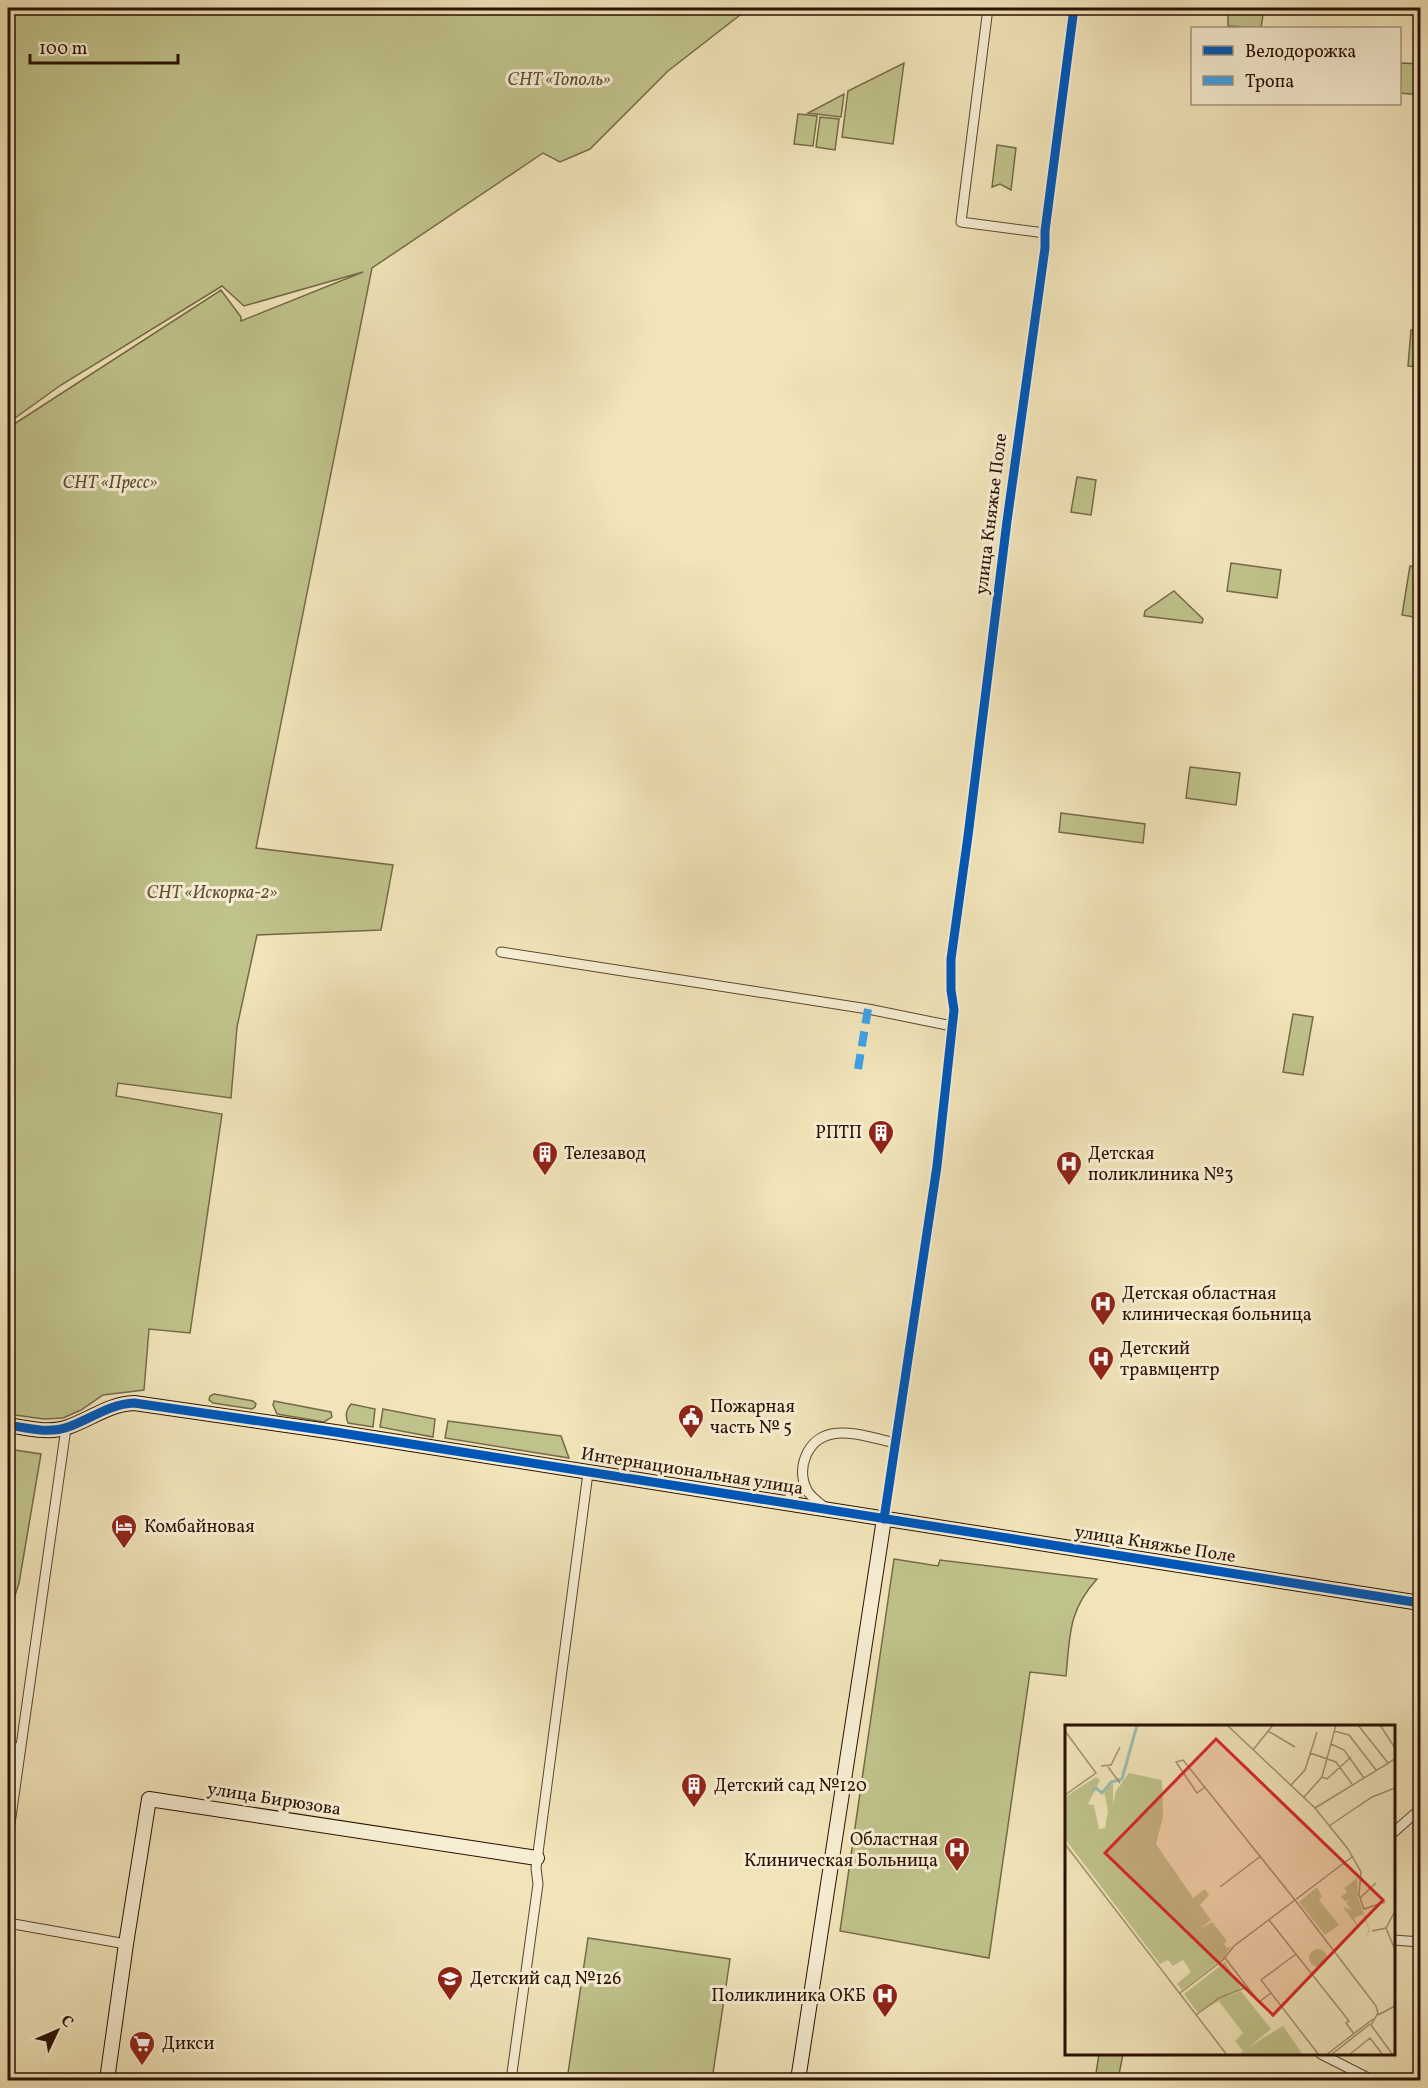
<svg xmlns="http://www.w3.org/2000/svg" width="1428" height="2088" viewBox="0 0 1428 2088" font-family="Vollkorn,serif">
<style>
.green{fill:#c0c28b;stroke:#756a47;stroke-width:1.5}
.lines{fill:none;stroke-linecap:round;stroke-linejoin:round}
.street-casing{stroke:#5c4630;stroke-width:11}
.secondary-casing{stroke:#2a1103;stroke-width:16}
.street{stroke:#f6edd2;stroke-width:9}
.secondary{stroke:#f6edd2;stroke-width:14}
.quiet{stroke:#3ea1e9;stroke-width:8;stroke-dasharray:15 8;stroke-linecap:butt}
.cycleway-casing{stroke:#f6edd2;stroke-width:13}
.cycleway{stroke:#0057b8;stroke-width:9}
.labels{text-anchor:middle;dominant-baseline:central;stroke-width:6;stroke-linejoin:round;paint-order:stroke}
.park-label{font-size:18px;font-style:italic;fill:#5e4f33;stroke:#f6edd2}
.street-label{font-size:18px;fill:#2a1103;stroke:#f6edd2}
.poi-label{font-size:18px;fill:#2a1103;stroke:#f6edd2;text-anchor:start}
.inset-river{fill:none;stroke:#9bbeb2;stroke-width:3}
.inset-road{fill:none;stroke:#a19070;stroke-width:1.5}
.view{fill:#d62828;fill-opacity:0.15;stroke:#d62828;stroke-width:3}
.inset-edge{fill:none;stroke:#2a1103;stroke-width:3}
</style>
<rect width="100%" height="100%" fill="#f1e4b9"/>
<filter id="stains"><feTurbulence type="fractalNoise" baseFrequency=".00333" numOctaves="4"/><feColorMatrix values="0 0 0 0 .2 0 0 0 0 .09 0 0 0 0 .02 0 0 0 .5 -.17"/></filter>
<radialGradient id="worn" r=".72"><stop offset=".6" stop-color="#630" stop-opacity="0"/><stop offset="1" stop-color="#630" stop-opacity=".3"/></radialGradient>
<path class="green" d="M8,8H749L668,71L590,149L560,162L543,153L372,268L256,848L393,865L381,930L257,935L237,1027L231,1098L118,1083L116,1096L222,1114L190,1333L149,1329L144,1390L103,1395L81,1410L63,1418L44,1419L8,1414V428L221,290L241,317V321L363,272L244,306L222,286L61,385L8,423Z
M1228,8H1264L1261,28L1228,26Z
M904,63L893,144L842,137L848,91Z
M1401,63L1420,64V95L1400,93Z
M844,94L841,117L808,113Z
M798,114L817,116L813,146L794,144Z
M820,117L839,119L835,150L816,147Z
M997,145L1016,148L1011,190L1000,184L992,187Z
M1411,330L1420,331V367L1408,366Z
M1077,477L1096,480L1091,515L1071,512Z
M1231,563L1281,570L1277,598L1227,591Z
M1410,566L1420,568V618L1402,615Z
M1174,591L1203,619L1202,623L1144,616L1145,611Z
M1190,767L1240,773L1236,805L1186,798Z
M1061,813L1145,824L1143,843L1059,832Z
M1293,1014L1313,1017L1303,1075L1283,1072Z
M214,1394L253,1401L256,1404L255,1407L252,1409L213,1403L209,1400L210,1396Z
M274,1401L331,1412L332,1417L324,1422L277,1414L273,1405Z
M351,1404L375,1409L373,1427L348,1423C345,1415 346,1410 351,1404Z
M383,1409L435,1419L433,1437L380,1427Z
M448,1421L561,1436L569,1458L445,1438Z
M8,1449L41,1454L19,1583L8,1617Z
M894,1559L938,1566L940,1560L1097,1579C1068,1611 1070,1635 1066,1676L1030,1672L989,1958L840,1931Z
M588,1938L730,1959L712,2080H567Z
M1099,2054H1123L1118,2080H1095Z"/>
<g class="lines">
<defs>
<path id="street" d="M988,8L961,222L1045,233
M501,952L868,1009L952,1026
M782,1503L799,1492L804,1483
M827,1509C820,1503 811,1498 807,1490C796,1468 807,1439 832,1434C851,1430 876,1439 896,1443
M884,1519L937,1166L954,1010L951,990V959L968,836L1007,521L1045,248V231L1074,8
M8,1744L20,1750
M1394,1832L1420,1809
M8,1838L66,1428
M8,1923L126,1944
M1394,1940L1420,1942
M1321,2054L1372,2080
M511,2080L538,1884L536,1868L588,1473"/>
<path id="secondary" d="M8,1425C27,1428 49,1434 68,1427C91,1419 109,1404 134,1403L335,1432L1420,1603
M107,2080L126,1944L149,1799L537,1858
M798,2080L884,1519"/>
</defs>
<use href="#street" class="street-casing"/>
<use href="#secondary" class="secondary-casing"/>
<use href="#street" class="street"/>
<use href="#secondary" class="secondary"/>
<path class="quiet" d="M858,1069L868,1009"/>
<defs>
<path id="cycleway" d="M8,1425C27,1428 49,1434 68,1427C91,1419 109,1404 134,1403L335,1432L1420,1603
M884,1519L937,1166L954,1010L951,990V959L968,836L1007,521L1045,248V231L1074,8"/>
</defs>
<use href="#cycleway" class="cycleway-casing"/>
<use href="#cycleway" class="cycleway"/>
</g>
<defs>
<symbol id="building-pin" viewBox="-11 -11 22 30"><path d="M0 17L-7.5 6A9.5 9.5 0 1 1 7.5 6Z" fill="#8f2418" stroke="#f6edd2"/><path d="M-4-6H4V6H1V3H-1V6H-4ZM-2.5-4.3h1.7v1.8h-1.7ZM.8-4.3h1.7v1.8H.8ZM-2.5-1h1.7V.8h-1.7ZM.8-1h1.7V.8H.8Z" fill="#fff"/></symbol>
<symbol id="hospital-pin" viewBox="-11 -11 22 30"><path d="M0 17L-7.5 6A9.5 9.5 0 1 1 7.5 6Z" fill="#8f2418" stroke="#f6edd2"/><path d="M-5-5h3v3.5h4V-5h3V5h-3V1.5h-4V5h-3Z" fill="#fff"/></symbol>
<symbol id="civic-pin" viewBox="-11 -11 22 30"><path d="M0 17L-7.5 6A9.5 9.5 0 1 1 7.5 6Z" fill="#8f2418" stroke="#f6edd2"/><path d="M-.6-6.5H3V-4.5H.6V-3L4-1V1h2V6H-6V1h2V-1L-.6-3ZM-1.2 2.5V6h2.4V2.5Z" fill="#fff"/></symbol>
<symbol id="hotel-pin" viewBox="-11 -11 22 30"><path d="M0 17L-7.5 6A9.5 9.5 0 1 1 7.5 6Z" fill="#8f2418" stroke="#f6edd2"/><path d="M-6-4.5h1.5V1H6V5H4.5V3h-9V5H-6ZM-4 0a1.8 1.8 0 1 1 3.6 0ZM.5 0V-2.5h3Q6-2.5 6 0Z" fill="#fff"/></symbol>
<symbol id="school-pin" viewBox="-11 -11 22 30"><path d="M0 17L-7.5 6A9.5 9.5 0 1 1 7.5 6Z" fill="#8f2418" stroke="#f6edd2"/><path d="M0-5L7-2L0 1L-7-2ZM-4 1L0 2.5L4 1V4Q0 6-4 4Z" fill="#fff"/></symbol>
<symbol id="supermarket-pin" viewBox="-11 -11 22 30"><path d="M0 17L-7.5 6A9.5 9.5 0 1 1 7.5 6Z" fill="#8f2418" stroke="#f6edd2"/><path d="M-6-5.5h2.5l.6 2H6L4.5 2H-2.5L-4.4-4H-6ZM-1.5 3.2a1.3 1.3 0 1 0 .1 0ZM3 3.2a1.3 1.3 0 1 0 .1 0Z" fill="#fff"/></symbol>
</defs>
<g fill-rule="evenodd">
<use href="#building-pin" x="866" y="1118" width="30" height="40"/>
<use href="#building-pin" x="530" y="1139" width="30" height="40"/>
<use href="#hospital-pin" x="1054" y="1149" width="30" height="40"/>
<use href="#hospital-pin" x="1088" y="1289" width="30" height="40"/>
<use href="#hospital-pin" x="1086" y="1344" width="30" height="40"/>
<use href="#civic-pin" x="676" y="1402" width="30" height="40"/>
<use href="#hotel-pin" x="109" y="1512" width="30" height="40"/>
<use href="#building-pin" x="679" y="1771" width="30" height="40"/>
<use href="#hospital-pin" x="942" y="1835" width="30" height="40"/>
<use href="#school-pin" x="435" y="1964" width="30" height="40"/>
<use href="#hospital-pin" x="870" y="1981" width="30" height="40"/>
<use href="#supermarket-pin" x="127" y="2029" width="30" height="40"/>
</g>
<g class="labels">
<g class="park-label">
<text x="559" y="80">СНТ «Тополь»</text>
<text x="110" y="483">СНТ «Пресс»</text>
<text x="212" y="893">СНТ «Искорка-2»</text>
</g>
<g class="street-label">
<text transform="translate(992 514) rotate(-83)">улица Княжье Поле</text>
<text transform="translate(692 1472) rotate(9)">Интернациональная улица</text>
<text transform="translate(1155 1545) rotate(9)">улица Княжье Поле</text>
<text transform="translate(274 1800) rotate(9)">улица Бирюзова</text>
</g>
<g class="poi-label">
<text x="862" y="1133" text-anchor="end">РПТП</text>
<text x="564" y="1154">Телезавод</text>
<text x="1088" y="1154">Детская<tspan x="1088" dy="21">поликлиника №3</tspan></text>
<text x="1122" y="1294">Детская областная<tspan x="1122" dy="21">клиническая больница</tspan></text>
<text x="1120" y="1349">Детский<tspan x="1120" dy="21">травмцентр</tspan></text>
<text x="710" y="1407">Пожарная<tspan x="710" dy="21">часть № 5</tspan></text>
<text x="144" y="1527">Комбайновая</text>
<text x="714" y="1786">Детский сад №120</text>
<text x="938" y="1840" text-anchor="end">Областная<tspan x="938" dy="21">Клиническая Больница</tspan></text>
<text x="470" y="1979">Детский сад №126</text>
<text x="866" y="1996" text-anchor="end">Поликлиника ОКБ</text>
<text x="162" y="2044">Дикси</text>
</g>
</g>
<g transform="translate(1065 1725)">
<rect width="330" height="330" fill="#f1e4b9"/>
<path d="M64,48L97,55L98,92L91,119L128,173L140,164L144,170L135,180L146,195L136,203L147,197L162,216L159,219L162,223L166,221L159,233L117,265L112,259L126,247L118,235L108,241L103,235L95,239L0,114V72L31,52L35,55L23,79L29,80L34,104L40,103L43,86L39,66L48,58V80L51,66ZM292,153L293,172L305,206L299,213L304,205L298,189L289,193L294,204L278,182L287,185L281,178L285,174L280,176L276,172L282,167L279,163ZM252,162L257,172L254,175L274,200L260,210L234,177ZM244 233a9 9 0 1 1 18 0a9 9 0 1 1-18 0ZM160,237L176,263L133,288L119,269ZM176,266L206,304L184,322L218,301L238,330H173L178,326L170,316L178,308L153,275Z" fill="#c0c28b"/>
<path class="inset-river" d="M27,66L31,63L37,68L46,57L57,54L72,0"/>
<path class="inset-road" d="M162,0L250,83L283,124L296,147L294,170L299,184L320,177M293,0L323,38M315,0L330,23M0,6L31,48L0,70M203,6L230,22M269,6L284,10L311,45M266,19L279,25L299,53M188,25L208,0M245,28L271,37L287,59M36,41L46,40L55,22M43,42L55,58M257,52L262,54L286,32M226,60L240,45L252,7M140,62L132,68L111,37L118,35L230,175M239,72L257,52L271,0M250,83L330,34M264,101L307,72L330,63M0,119L162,330M155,162L196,131M295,173L311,158M230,175L311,281L313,288L306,300L328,330M204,195L284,296L281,298L289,309M321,203L330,225M307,206L321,203L330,186M231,229L196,255L254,330M160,233L194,277L206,268M115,268L158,235L169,221L287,132M131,290L154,273L182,262M313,290L330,281M261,330L308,294M266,330L305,299M284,330L305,313L318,330"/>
<path class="view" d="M151,14L318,175L208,290L40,128Z"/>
<rect width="330" height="330" class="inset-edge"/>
</g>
<rect width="1428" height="2088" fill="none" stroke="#f1e4b9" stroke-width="30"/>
<rect x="9" y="9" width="1410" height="2070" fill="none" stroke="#2a1103" stroke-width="3"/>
<rect x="15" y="15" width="1398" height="2058" fill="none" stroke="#2a1103" stroke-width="1.5"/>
<rect x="1191" y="27" width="210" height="78" fill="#f6edd2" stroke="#a4957f" stroke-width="1.5"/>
<rect x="1203" y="46" width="30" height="9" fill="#0057b8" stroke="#a4957f" stroke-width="1.5"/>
<text x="1245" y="57" font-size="18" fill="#2a1103">Велодорожка</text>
<rect x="1203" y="76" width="30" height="9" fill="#3ea1e9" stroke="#a4957f" stroke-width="1.5"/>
<text x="1245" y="87" font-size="18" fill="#2a1103">Тропа</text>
<g transform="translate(57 2031) rotate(46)" stroke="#f6edd2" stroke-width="4.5" paint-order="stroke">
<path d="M0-4.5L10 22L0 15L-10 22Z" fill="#2a1103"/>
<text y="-9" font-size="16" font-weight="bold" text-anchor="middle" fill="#2a1103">С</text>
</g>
<path d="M30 54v9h148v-9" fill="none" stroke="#2a1103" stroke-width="3"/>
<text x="39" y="54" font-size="18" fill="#2a1103" stroke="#f6edd2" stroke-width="4.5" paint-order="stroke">100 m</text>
<rect width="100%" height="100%" filter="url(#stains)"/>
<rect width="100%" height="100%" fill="url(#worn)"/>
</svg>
